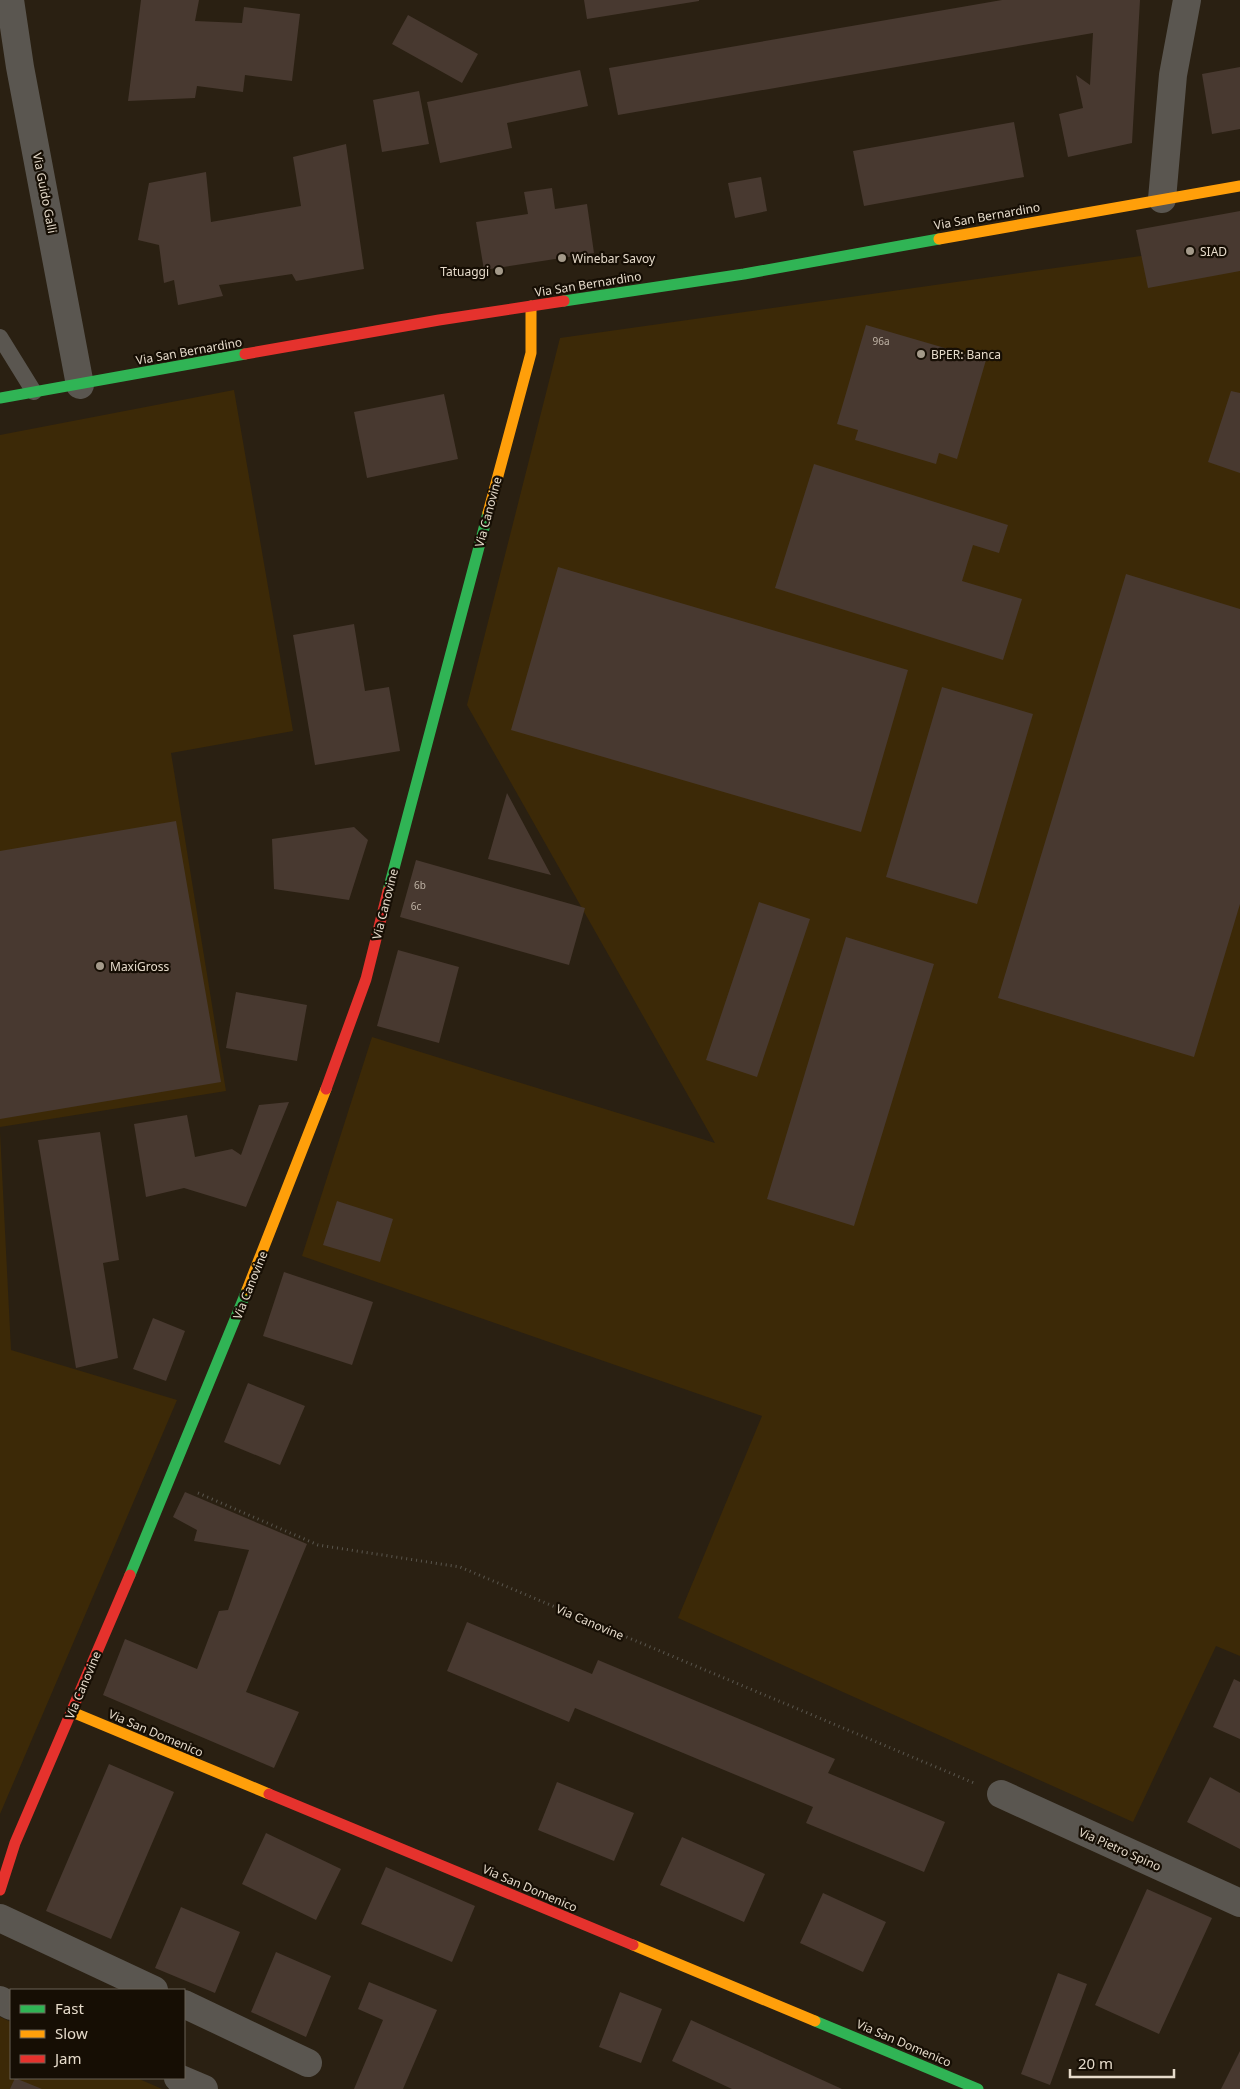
<svg xmlns="http://www.w3.org/2000/svg" width="1240" height="2089" viewBox="0 0 1240 2089" font-family="'Noto Sans',sans-serif">
<style>
.built{fill:#3c2907}
.building{fill:#483930}
.lines{fill:none;stroke-linecap:round;stroke-linejoin:round}
.path{stroke:#5a564e;stroke-width:3;stroke-dasharray:1 4;stroke-linecap:butt}
.lane{stroke:#5a5650;stroke-width:16}
.street{stroke:#5a5650;stroke-width:28}
.fast{stroke:#30b455;stroke-width:11}
.slow{stroke:#ff9f0a;stroke-width:11}
.jam{stroke:#e5322d;stroke-width:11}
.poi-dot{fill:#a49a8a;stroke:#160e04;stroke-width:2}
.labels{text-anchor:middle;dominant-baseline:central;stroke-width:4.5;stroke-linejoin:round;paint-order:stroke}
.number-label{font-size:10px;fill:#beb2a4}
.street-label{font-size:12px;fill:#e6dbcb;stroke:#160e04}
.poi-label{font-size:12px;fill:#e6dbcb;stroke:#160e04;text-anchor:start}
</style>
<rect width="100%" height="100%" fill="#2a2012"/>
<path class="built" d="M1240,242V1656L1216,1646L1133,1822L678,1618L762,1416L302,1256L372,1037L715,1143L467,705L560,338Z
M234,390L293,731L171,753L226,1091L0,1127V435Z
M0,1132L11,1350L177,1400L0,1814Z
M0,2017L11,2022V2078H137L162,2089H0Z"/>
<path class="building" d="M141,0H199L195,21L242,23L244,7L300,14L292,81L245,75L243,92L197,86L195,98L128,101Z
M584,0H699V1L587,19Z
M1002,0H1140L1132,143L1068,157L1059,114L1083,108L1076,75L1090,85L1093,33L618,115L609,68Z
M408,15L478,54L462,83L392,44Z
M1240,67V129L1212,134L1202,74Z
M580,70L588,106L507,123L512,148L440,163L427,102Z
M419,91L429,144L382,152L373,100Z
M1014,122L1024,177L864,206L853,151Z
M346,144L364,269L296,281L292,274L219,285L223,296L178,305L174,280L164,283L159,245L138,240L149,183L206,172L211,222L301,206L293,157Z
M761,177L767,211L735,218L728,183Z
M552,188L555,209L587,204L594,253L484,270L476,222L528,214L524,192Z
M1240,211V271L1148,288L1136,230Z
M866,325L986,360L957,459L939,453L936,464L855,440L858,430L837,424Z
M1231,391L1240,393V473L1208,462Z
M444,394L458,459L367,478L354,412Z
M814,464L1008,525L999,553L973,545L962,581L1022,599L1003,660L775,588Z
M558,567L908,670L861,832L511,730Z
M1126,574L1240,609V904L1194,1057L998,998Z
M354,624L365,691L389,687L400,751L315,765L293,635Z
M942,687L1033,714L977,904L886,877Z
M507,793L551,875L488,859Z
M176,821L221,1082L0,1119V851Z
M354,827L368,840L349,900L274,889L272,839Z
M416,860L585,908L569,965L400,917Z
M759,902L810,919L757,1077L706,1060Z
M846,937L934,964L854,1226L767,1199Z
M398,950L459,967L439,1043L377,1026Z
M236,992L307,1005L297,1061L226,1048Z
M289,1102L246,1207L184,1188L146,1197L134,1124L187,1115L195,1157L232,1149L241,1155L259,1105Z
M100,1132L119,1260L103,1263L118,1358L76,1368L38,1140Z
M337,1201L393,1219L380,1262L323,1245Z
M284,1272L373,1302L352,1365L263,1336Z
M153,1318L185,1331L166,1381L133,1369Z
M248,1383L305,1406L280,1465L224,1442Z
M185,1492L307,1544L246,1692L299,1712L274,1768L103,1695L125,1639L197,1669L219,1611L228,1610L249,1550L194,1541L197,1530L173,1517Z
M467,1622L592,1674L598,1660L835,1759L828,1773L945,1822L924,1872L806,1823L813,1807L575,1708L569,1722L447,1671Z
M1234,1679L1240,1682V1739L1213,1727Z
M109,1764L174,1792L111,1939L46,1911Z
M1210,1777L1240,1793V1849L1187,1822Z
M557,1782L634,1813L614,1861L538,1830Z
M266,1833L341,1869L316,1920L242,1884Z
M682,1837L765,1874L744,1922L660,1885Z
M386,1867L475,1906L452,1962L361,1924Z
M1147,1889L1212,1918L1159,2034L1095,2005Z
M823,1893L886,1922L863,1972L800,1943Z
M181,1907L240,1932L215,1993L155,1968Z
M276,1952L331,1976L306,2037L251,2012Z
M1058,1973L1087,1984L1050,2085L1021,2074Z
M369,1982L437,2010L403,2089H354L383,2020L358,2009Z
M620,1992L662,2009L641,2063L599,2047Z
M691,2020L842,2089H732L672,2061Z
M1240,2051V2089H1221Z
M15,2078L42,2089H10Z"/>
<g class="lines">
<path class="path" d="M198,1493L318,1545L460,1567L974,1783"/>
<path class="lane" d="M0,337L34,392"/>
<path class="street" d="M10,0L20,67L80,385
M1162,199L1173,75L1187,0
M1001,1794L1240,1903
M0,1918L154,1990
M0,2000L11,2006
M184,2004L308,2063
M178,2078L204,2089"/>
<path class="fast" d="M564,301L744,274L939,239
M0,398L245,354
M388,891L488,513
M130,1575L247,1290
M815,2021L978,2089"/>
<path class="slow" d="M939,239L1240,186
M488,513L531,353V306
M247,1290L326,1089
M72,1712L269,1794
M633,1945L815,2021"/>
<path class="jam" d="M245,354L439,320L564,301
M326,1089L366,979L388,891
M269,1794L633,1945
M0,1890L15,1843L130,1575"/>
</g>
<g class="poi-dot">
<circle cx="1190" cy="251" r="5"/>
<circle cx="562" cy="258" r="5"/>
<circle cx="499" cy="271" r="5"/>
<circle cx="921" cy="354" r="5"/>
<circle cx="100" cy="966" r="5"/>
</g>
<g class="labels">
<g class="number-label">
<text x="881" y="341">96a</text>
<text x="420" y="885">6b</text>
<text x="416" y="906">6c</text>
</g>
<g class="street-label">
<text transform="translate(45 193) rotate(79)">Via Guido Galli</text>
<text transform="translate(987 216) rotate(-10)">Via San Bernardino</text>
<text transform="translate(588 284) rotate(-9)">Via San Bernardino</text>
<text transform="translate(189 351) rotate(-10)">Via San Bernardino</text>
<text transform="translate(488 512) rotate(-75)">Via Canovine</text>
<text transform="translate(385 904) rotate(-76)">Via Canovine</text>
<text transform="translate(250 1285) rotate(-68)">Via Canovine</text>
<text transform="translate(590 1622) rotate(23)">Via Canovine</text>
<text transform="translate(83 1685) rotate(-67)">Via Canovine</text>
<text transform="translate(156 1733) rotate(23)">Via San Domenico</text>
<text transform="translate(1120 1849) rotate(24)">Via Pietro Spino</text>
<text transform="translate(530 1888) rotate(23)">Via San Domenico</text>
<text transform="translate(904 2043) rotate(23)">Via San Domenico</text>
</g>
<g class="poi-label">
<text x="1200" y="251">SIAD</text>
<text x="572" y="258">Winebar Savoy</text>
<text x="489" y="271" text-anchor="end">Tatuaggi</text>
<text x="931" y="354">BPER: Banca</text>
<text x="110" y="966">MaxiGross</text>
</g>
</g>
<rect x="10" y="1989" width="175" height="90" fill="#160e04" stroke="#696054"/>
<rect x="20" y="2005" width="25" height="8" fill="#30b455" stroke="#696054"/>
<text x="55" y="2014" font-size="15" fill="#e6dbcb">Fast</text>
<rect x="20" y="2030" width="25" height="8" fill="#ff9f0a" stroke="#696054"/>
<text x="55" y="2039" font-size="15" fill="#e6dbcb">Slow</text>
<rect x="20" y="2055" width="25" height="8" fill="#e5322d" stroke="#696054"/>
<text x="55" y="2064" font-size="15" fill="#e6dbcb">Jam</text>
<path d="M1070 2069v8h104v-8" fill="none" stroke="#e6dbcb" stroke-width="2.5"/>
<text x="1078" y="2069" font-size="15" fill="#e6dbcb" stroke="#160e04" stroke-width="4" paint-order="stroke">20 m</text>
</svg>
